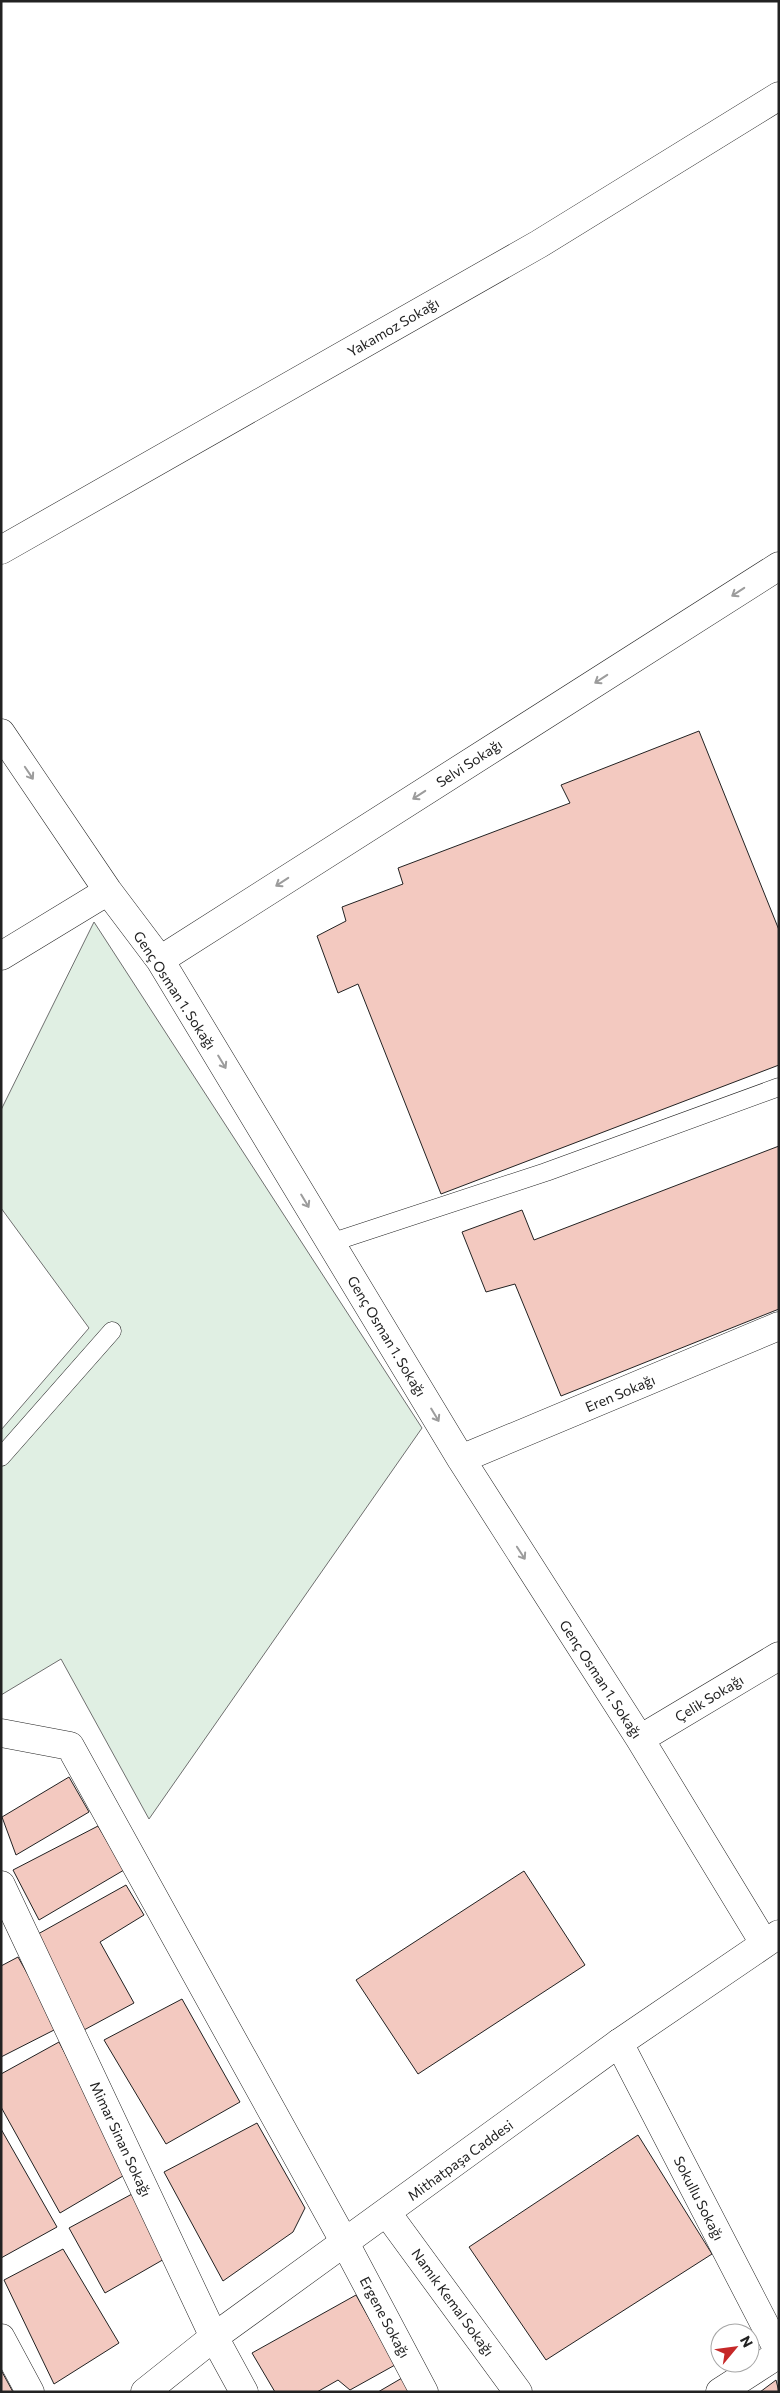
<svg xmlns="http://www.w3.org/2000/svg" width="780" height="2393" viewBox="0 0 780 2393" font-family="Commissioner,sans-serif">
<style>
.green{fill:#e0efe3;stroke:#6f6f6f}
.building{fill:#f3c9c0;stroke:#222}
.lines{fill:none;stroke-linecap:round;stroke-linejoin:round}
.service-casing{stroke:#222;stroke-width:19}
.minor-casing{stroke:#222;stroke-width:29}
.secondary-casing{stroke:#222;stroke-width:29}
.service{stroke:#fff;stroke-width:18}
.minor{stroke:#fff;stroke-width:28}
.secondary{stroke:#fff;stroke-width:28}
.oneway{stroke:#9c9c9c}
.labels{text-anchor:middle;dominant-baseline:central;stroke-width:4;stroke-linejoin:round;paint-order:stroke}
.street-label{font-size:14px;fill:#222;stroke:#fff}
</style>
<rect width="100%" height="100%" fill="#fff"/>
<path class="green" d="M94,922L422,1428L149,1819L61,1659L1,1695V1430L89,1328L1,1208V1110Z"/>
<path class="building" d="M699,731L779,930V1065L441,1194L358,984L338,993L317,936L346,921L342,907L403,884L398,868L570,803L561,785Z
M779,1146V1309L561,1396L515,1284L486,1292L462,1232L522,1210L534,1240Z
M69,1777L89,1812L16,1855L2,1817Z
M98,1826L124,1870L39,1920L13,1870Z
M524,1871L585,1965L418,2074L356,1980Z
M126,1885L144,1915L100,1942L134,2003L84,2030L38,1934Z
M18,1957L58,2028L1,2057V1966Z
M182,1999L240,2102L166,2144L104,2040Z
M59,2042L128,2173L60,2213L1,2107V2074Z
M257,2123L305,2208L293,2232L223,2281L164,2172Z
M1,2129L57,2227L1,2258Z
M638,2135L712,2254L546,2360L469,2247Z
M132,2194L166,2258L105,2293L69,2228Z
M63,2249L119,2343L54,2384L4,2280Z
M356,2295L395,2365L350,2390L338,2380L317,2392H275L252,2353Z
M1,2370L13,2392H1Z
M402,2378L409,2392H378Z
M776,2380L779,2392H760Z"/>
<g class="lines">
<defs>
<path id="service" d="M330,1243L546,1172L779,1087
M1,1457L112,1331"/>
<path id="minor" d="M1,550L539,244L779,96
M1,733L108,891L160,960L461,1459L640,1739L764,1943
M1,956L108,891
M160,960L779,566
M461,1459L779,1326
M1,1733L70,1746L345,2243L424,2392
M640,1739L779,1656
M1,1885L214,2337L244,2392
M619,2043L779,2352
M387,2213L518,2392
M1,2338L30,2392
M720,2392L779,2354"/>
<path id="secondary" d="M145,2392L214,2337L619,2043L779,1934"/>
</defs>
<use href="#service" class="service-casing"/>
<use href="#minor" class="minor-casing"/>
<use href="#secondary" class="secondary-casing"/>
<use href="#service" class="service"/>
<use href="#minor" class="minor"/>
<use href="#secondary" class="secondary"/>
</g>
<defs><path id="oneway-shaft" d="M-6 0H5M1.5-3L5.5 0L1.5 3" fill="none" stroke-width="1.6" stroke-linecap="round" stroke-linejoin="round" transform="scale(1.25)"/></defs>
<g class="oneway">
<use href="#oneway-shaft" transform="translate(738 592) rotate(147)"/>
<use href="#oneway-shaft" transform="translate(601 679) rotate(147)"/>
<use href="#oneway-shaft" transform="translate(29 773) rotate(56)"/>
<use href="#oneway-shaft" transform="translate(419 795) rotate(147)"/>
<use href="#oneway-shaft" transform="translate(282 882) rotate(147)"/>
<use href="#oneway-shaft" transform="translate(222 1062) rotate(59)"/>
<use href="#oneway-shaft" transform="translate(305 1201) rotate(59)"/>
<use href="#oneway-shaft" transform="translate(435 1415) rotate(59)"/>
<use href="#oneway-shaft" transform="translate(521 1553) rotate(57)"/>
</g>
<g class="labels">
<g class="street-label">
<text transform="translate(393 327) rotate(-30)">Yakamoz Sokağı</text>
<text transform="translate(469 763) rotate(-33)">Selvi Sokağı</text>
<text transform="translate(175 990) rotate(57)">Genç Osman 1. Sokağı</text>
<text transform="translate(387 1336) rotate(59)">Genç Osman 1. Sokağı</text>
<text transform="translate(620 1393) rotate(-23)">Eren Sokağı</text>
<text transform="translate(601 1679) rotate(57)">Genç Osman 1. Sokağı</text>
<text transform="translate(709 1698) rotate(-31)">Çelik Sokağı</text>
<text transform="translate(121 2139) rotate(65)">Mimar Sinan Sokağı</text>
<text transform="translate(460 2160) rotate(-36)">Mithatpaşa Caddesi</text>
<text transform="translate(699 2198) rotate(63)">Sokullu Sokağı</text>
<text transform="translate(453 2302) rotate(54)">Namık Kemal Sokağı</text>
<text transform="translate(385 2317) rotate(62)">Ergene Sokağı</text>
</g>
</g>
<rect width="780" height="2393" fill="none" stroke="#222222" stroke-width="5"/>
<g transform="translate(735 2348) rotate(61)"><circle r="24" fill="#ffffff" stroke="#a7a7a7"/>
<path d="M0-4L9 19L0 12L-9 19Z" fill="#c62828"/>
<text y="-8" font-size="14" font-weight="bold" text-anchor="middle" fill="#222222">N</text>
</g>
</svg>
